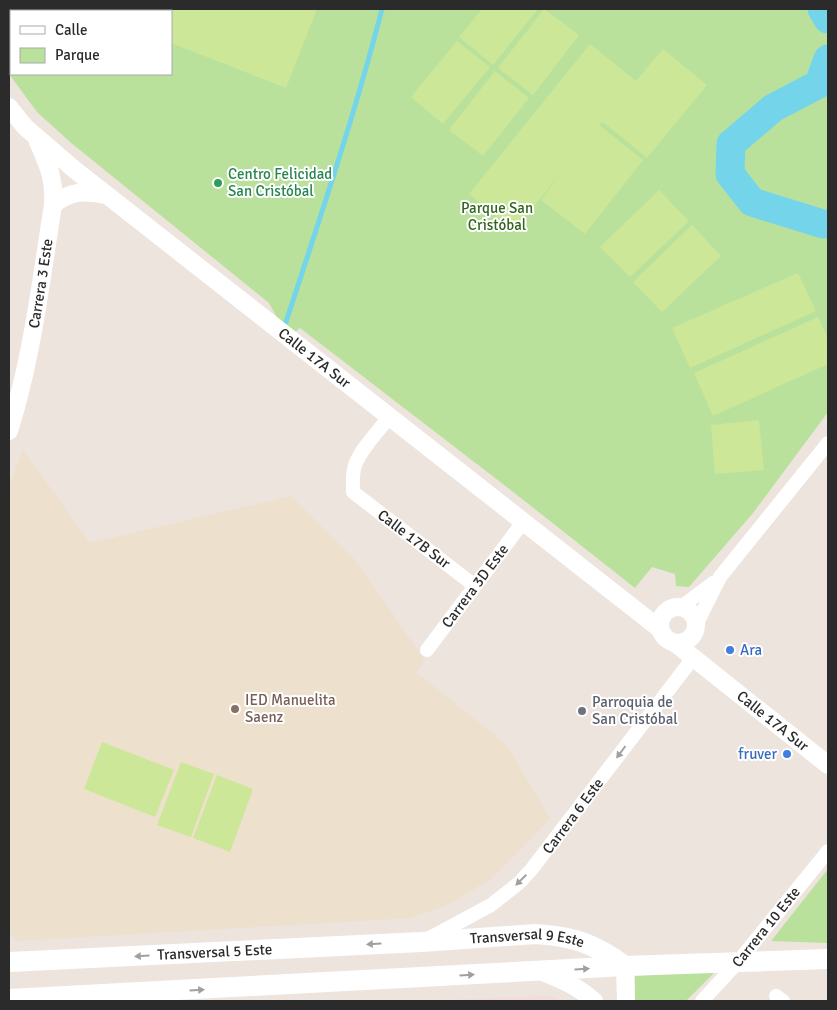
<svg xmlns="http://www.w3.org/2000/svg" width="837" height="1010" viewBox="0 0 837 1010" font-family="Signika,sans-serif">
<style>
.education{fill:#ede0cd}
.medical{fill:#f2dbde}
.green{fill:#b9e19b;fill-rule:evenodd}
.pitch{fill:#cce798}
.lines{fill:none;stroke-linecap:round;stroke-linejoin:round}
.stream{stroke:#74d5ea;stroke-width:5}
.river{stroke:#74d5ea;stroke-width:29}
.minor{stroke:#fff;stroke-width:14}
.tertiary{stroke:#fff;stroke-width:18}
.secondary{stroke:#fff;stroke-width:20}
.oneway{fill:#a0a0a0}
.leisure-dot{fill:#2e9e5b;stroke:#fff;stroke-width:2}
.shop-dot{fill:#3f7fe0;stroke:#fff;stroke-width:2}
.education-dot{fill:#8d6e63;stroke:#fff;stroke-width:2}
.worship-dot{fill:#6b7280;stroke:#fff;stroke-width:2}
.labels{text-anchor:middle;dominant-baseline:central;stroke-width:4;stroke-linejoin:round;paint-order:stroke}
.leisure-label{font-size:15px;fill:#27864d;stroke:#fff;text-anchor:start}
.park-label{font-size:15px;fill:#32651d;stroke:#fff}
.street-label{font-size:15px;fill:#2b2b2b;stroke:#fff}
.shop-label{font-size:15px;fill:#366cbe;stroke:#fff;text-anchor:start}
.education-label{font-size:15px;fill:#785e54;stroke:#fff;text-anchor:start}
.worship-label{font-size:15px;fill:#5b616d;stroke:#fff;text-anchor:start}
</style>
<rect width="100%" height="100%" fill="#ece4dd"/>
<path class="education" d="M23,450L90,543L291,496L354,559L388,607L425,661L416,672L507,745L550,819L492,878L450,904L410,918L17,941L9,932V486Z"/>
<path class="medical" d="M550,996L561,1001H421Z"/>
<path class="green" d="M9,9H828V412L753,513L689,587L676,586L675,574L652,567L635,588L512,491L300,328L294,333L279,321L269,303L70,142L37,112L9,74ZM11,11H171V74H11Z
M828,869V943L771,941Z
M716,971L686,1001H635V976Z"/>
<path class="pitch" d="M173,9H317L286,88L171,43V12Z
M482,9H538L493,65L459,37Z
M544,9L579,35L533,95L498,68Z
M457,41L490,67L443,124L411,97Z
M590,44L636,81L663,49L707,85L647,158L603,122L599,125L643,160L585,234L541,200L560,174L514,231L469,194Z
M495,71L529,98L483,156L449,130Z
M659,190L689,221L630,277L600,247Z
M692,225L721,256L662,312L633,282Z
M798,273L816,311L690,368L672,328Z
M818,317L828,339V364L713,416L694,373Z
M759,420L764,470L715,474L711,425Z
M102,742L174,770L155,817L84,789Z
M181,762L214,774L191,837L157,825Z
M217,775L253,789L230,852L193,838Z"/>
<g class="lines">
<path class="stream" d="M286,322C320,218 355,114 382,9"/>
<path class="river" d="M822,9L828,19
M828,59L819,84L773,108L731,144L730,174L752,202L823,224H828"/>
<path class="minor" d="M389,417C378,432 362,447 355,465C352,474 353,483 353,492L475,586
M681,607L713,583
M696,625L720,577L828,443
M427,650L523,522
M428,939L491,905L519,883L531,870L693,658
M776,996L783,1001
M702,1001L738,962L828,851"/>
<g class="tertiary">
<path id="s1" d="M9,107L25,127L75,170L660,629"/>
<path d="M53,205C71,190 84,191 106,195"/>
<path id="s2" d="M9,431C32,359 41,280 53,205C55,179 48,165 38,142"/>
<circle cx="678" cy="625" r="18"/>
<path id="s3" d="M675,643L828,765"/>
<path d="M625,966L626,1001"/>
<path d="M540,971C561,979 577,986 594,1001"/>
</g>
<g class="secondary">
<path id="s4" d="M9,962L422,942L535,934C573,936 595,944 625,966"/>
<path d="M9,999L625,966L828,959"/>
</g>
</g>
<defs><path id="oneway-solid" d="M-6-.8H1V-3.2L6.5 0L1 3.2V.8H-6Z" transform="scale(1.25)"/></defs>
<g class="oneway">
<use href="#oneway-solid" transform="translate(621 752) rotate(127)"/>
<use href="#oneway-solid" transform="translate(521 880) rotate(135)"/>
<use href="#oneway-solid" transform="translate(374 944) rotate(177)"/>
<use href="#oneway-solid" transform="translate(142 956) rotate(177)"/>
<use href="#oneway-solid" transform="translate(582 969) rotate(-3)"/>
<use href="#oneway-solid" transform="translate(467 975) rotate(-3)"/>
<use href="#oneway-solid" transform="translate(197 990) rotate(-3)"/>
</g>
<circle class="leisure-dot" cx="218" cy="183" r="5"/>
<g class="shop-dot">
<circle cx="730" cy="650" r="5"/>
<circle cx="787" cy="754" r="5"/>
</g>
<circle class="education-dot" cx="235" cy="709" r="5"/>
<circle class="worship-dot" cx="582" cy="711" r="5"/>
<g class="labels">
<g class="leisure-label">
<text x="228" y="174">Centro Felicidad<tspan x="228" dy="17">San Cristóbal</tspan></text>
</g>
<g class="park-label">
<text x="497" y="208">Parque San<tspan x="497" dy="17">Cristóbal</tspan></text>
</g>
<g class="street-label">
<text stroke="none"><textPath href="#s2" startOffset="151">Carrera 3 Este</textPath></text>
<text stroke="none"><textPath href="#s1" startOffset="396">Calle 17A Sur</textPath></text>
<text transform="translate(414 539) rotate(37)">Calle 17B Sur</text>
<text transform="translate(475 586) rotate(-53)">Carrera 3D Este</text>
<text stroke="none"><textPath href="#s3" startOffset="125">Calle 17A Sur</textPath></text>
<text transform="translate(573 816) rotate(-53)">Carrera 6 Este</text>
<text transform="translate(766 927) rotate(-51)">Carrera 10 Este</text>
<text stroke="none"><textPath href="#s4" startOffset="519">Transversal 9 Este</textPath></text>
<text stroke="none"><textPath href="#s4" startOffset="206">Transversal 5 Este</textPath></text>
</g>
<g class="shop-label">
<text x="740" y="650">Ara</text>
<text x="777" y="754" text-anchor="end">fruver</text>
</g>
<g class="education-label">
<text x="245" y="700">IED Manuelita<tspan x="245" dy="17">Saenz</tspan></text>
</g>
<g class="worship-label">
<text x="592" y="702">Parroquia de<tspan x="592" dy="17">San Cristóbal</tspan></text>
</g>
</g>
<rect width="837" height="1010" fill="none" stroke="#2b2b2b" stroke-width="20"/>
<rect x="10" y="10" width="162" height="65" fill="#ffffff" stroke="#aaaaaa"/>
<rect x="20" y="26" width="25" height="8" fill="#ffffff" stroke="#aaaaaa"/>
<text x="55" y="35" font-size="15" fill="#2b2b2b">Calle</text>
<rect x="20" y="48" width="25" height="15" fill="#b9e19b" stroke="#aaaaaa"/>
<text x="55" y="60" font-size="15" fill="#2b2b2b">Parque</text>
</svg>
